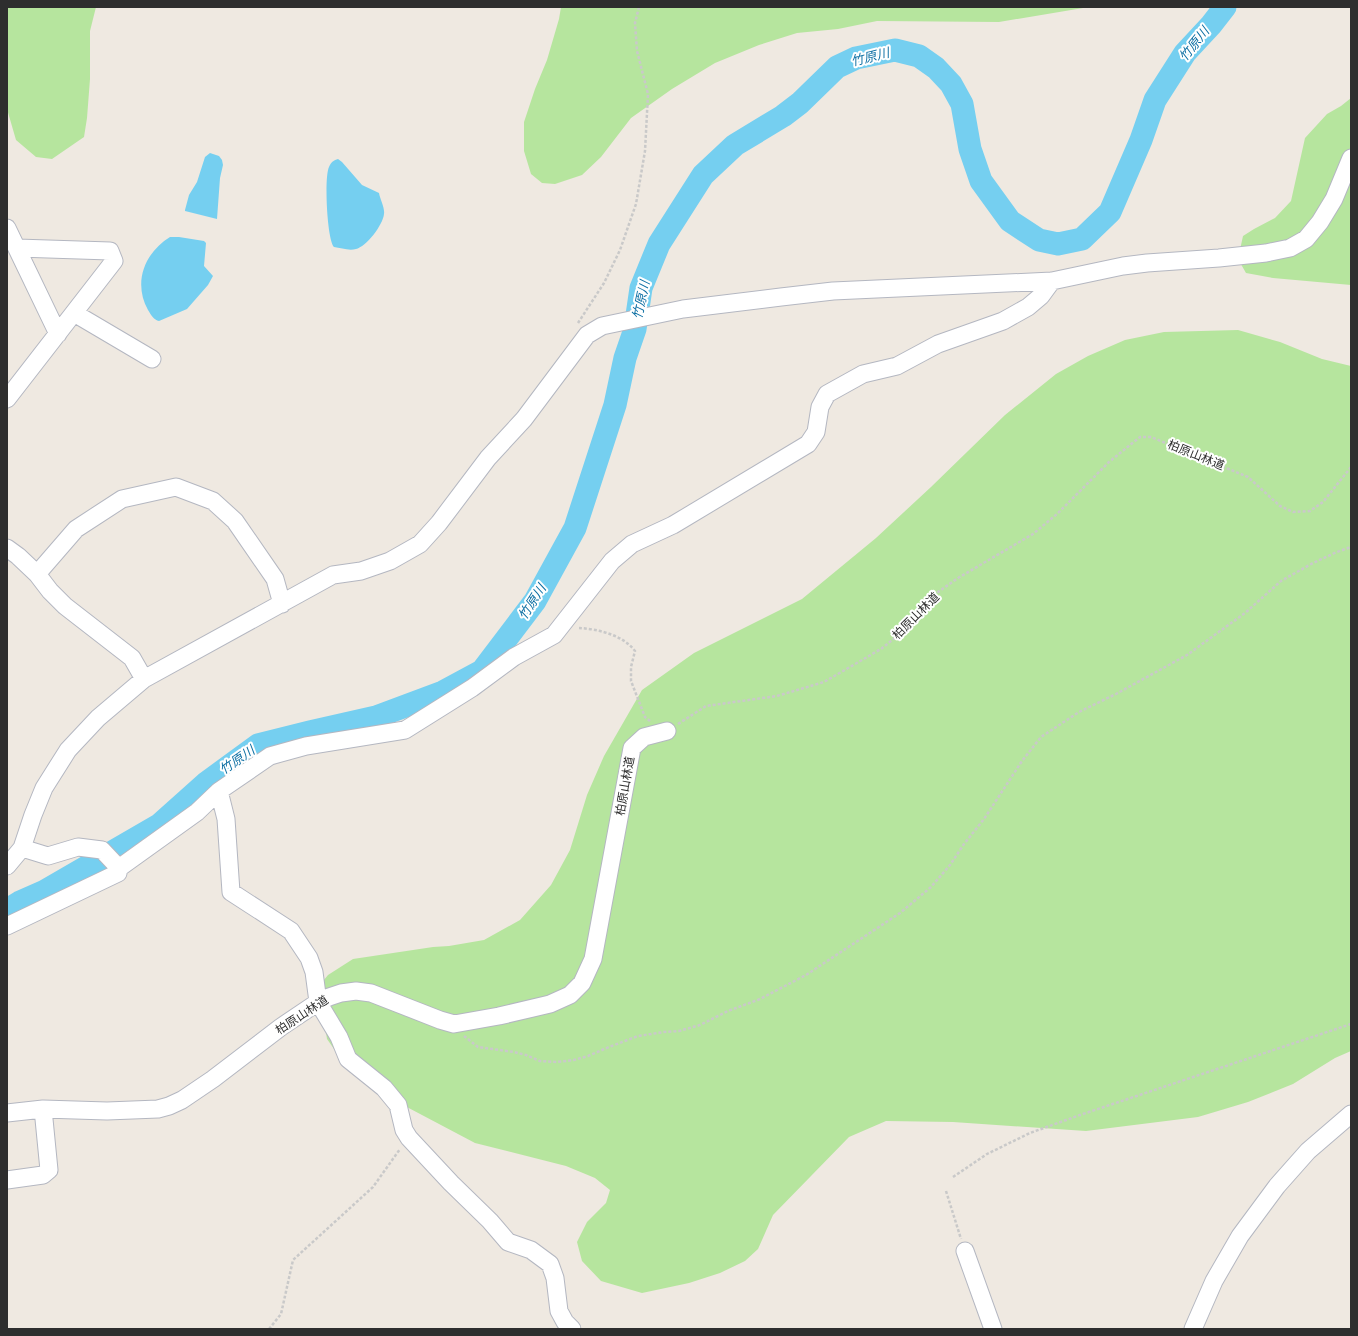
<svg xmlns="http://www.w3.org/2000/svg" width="1358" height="1336" viewBox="0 0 1358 1336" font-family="'DejaVu Sans','Noto Sans JP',sans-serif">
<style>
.green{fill:#b6e59e}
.water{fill:#75cff0}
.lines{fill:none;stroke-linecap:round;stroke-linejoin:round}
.river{stroke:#75cff0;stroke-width:23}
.minor-casing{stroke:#b4b7c1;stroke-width:19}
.path{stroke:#c9c9c9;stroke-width:2.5;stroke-dasharray:3 2;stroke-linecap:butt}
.minor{stroke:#fff;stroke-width:17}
.labels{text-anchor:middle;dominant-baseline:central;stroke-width:4;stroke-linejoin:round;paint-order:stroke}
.street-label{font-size:12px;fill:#2e2e2e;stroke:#fff}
.water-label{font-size:13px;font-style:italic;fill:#0d6fa3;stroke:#fff}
</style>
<rect width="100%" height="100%" fill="#efe9e1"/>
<path class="green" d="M7,7H96L90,31V79L87,118L84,137L52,159L36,157L16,140L7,109Z
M561,7H1089L999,22L877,21L838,29L797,33L759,45L715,63L672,89L631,118L601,157L582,175L555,184L542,183L531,174L524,151V122L535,89L547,60L559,19Z
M1351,98V285L1273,278L1246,273L1238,259L1243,236L1254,229L1275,218L1291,201L1305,138L1327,114L1341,106Z
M1238,330L1280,342L1322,359L1351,366V1051L1335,1058L1293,1084L1248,1102L1198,1117L1086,1131L953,1122L886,1121L849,1137L773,1215L758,1249L745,1261L720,1273L689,1283L642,1293L601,1281L582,1261L577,1242L587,1222L606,1203L610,1190L595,1178L566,1166L475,1143L386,1096L341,1059L327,1039L319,986L328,975L353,959L433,947L449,946L484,940L520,920L551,885L570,850L587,795L604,756L642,690L694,653L802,599L876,538L931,487L1005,415L1056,374L1088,356L1125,340L1164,332Z"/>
<path class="water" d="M210,153L219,156L222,160L223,165L220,178L217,219L185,211V210L189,195L197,182L205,157Z
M338,159L342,162L362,185L379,193C380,199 385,208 384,214C383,225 366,247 356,249C349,251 341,248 334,247C327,240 324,177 329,167C331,162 334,160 338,159Z
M170,237H179L204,241L206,243L204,266L213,276L208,285L187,309L159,321C154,320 151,315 148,310C133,283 144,253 170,237Z"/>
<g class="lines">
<path class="river" d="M7,910L20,902L45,891L159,825L206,783L258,745L310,732L376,717L443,692L482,671L535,601L575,528L615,405L625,358L635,329L641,288L659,244L703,175L735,145L783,116L800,103L837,67L856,58L895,50L919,56L936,68L951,84L962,104L970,149L981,181L1010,221L1039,240L1058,244L1082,239L1110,212L1141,140L1155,100L1185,53L1211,25L1225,7"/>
<defs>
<path id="minor" d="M7,228L58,334
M74,313L152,359
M7,399L114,261L110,251L17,248
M7,548L18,556L37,574L50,591L65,606L132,658L144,679
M37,574L76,529L122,499L176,487L213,501L235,521L275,579L282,604
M219,791L226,819L231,892L291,931L309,958L314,972L318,1002L339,1037L348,1059L384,1088L398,1105L404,1130L409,1138L451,1183L490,1221L508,1242L531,1250L550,1264L555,1278L559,1311L565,1322L572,1329
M22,848L48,856L78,847L102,850L119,868
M7,866L22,848L33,815L44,788L68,750L98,718L144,679L333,575L361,571L390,561L420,544L439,523L488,458L524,419L587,335L602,326L683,309L781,297L833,291L1052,281L1123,266L1147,263L1219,258L1266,253L1290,248L1306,239L1320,222L1334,199L1351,158
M7,926L118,873L119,868L197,812L219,791L270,756L306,746L405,730L472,688L514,657L554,635L612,561L632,544L673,525L808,444L816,432L820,407L827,394L863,374L897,366L938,344L1003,321L1028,307L1041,296L1052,281
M7,1113L43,1109L107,1111L158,1109L169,1106L182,1100L213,1079L281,1027L318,1002L329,997L341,993L356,991L371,993L440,1020L454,1024L499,1016L550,1004L570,995L582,983L593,959L632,748L644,737L667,731
M7,1180L43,1175L49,1170L43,1109
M965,1251L993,1329
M1193,1329L1214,1281L1240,1236L1277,1186L1308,1151L1351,1114"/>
</defs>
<use href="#minor" class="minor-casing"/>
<path class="path" d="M578,323L604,283L620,250L636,204L645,151L648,94L637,51L635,23L639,7
M579,628C598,629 623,635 635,651L631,667V681L645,717L650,721
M678,724L706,706L777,696L824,682L881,649L901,633L931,597L958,578L1033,534L1057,514L1109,462L1130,445L1140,437H1151L1248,477L1280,506L1293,512L1310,511L1323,502L1351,467
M464,1036L478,1047L514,1052L526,1055L540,1061L557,1062L574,1060L588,1056L609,1047L638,1036L664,1032L679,1031L700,1025L728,1011L760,999L806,975L900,913L931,887L950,865L964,844L984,819L1022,761L1041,737L1079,712L1116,694L1187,655L1245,613L1281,581L1313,563L1337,552L1351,547
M953,1177L987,1154L1030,1133L1080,1115L1351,1024
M946,1191L961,1239
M269,1329L281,1314L293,1260L373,1187L400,1149"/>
<use href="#minor" class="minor"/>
</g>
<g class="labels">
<g class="street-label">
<text transform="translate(1196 455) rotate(22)">柏原山林道</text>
<text transform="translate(916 616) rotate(-45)">柏原山林道</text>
<text transform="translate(625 786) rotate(-80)">柏原山林道</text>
<text transform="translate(302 1015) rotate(-33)">柏原山林道</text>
</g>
<g class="water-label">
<text transform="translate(1194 44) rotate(-51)">竹原川</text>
<text transform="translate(870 57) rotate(-14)">竹原川</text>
<text transform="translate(641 300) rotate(-78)">竹原川</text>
<text transform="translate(532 602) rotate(-57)">竹原川</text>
<text transform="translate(237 760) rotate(-35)">竹原川</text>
</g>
</g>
<rect width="1358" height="1336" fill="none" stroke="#2e2e2e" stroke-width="16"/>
</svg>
